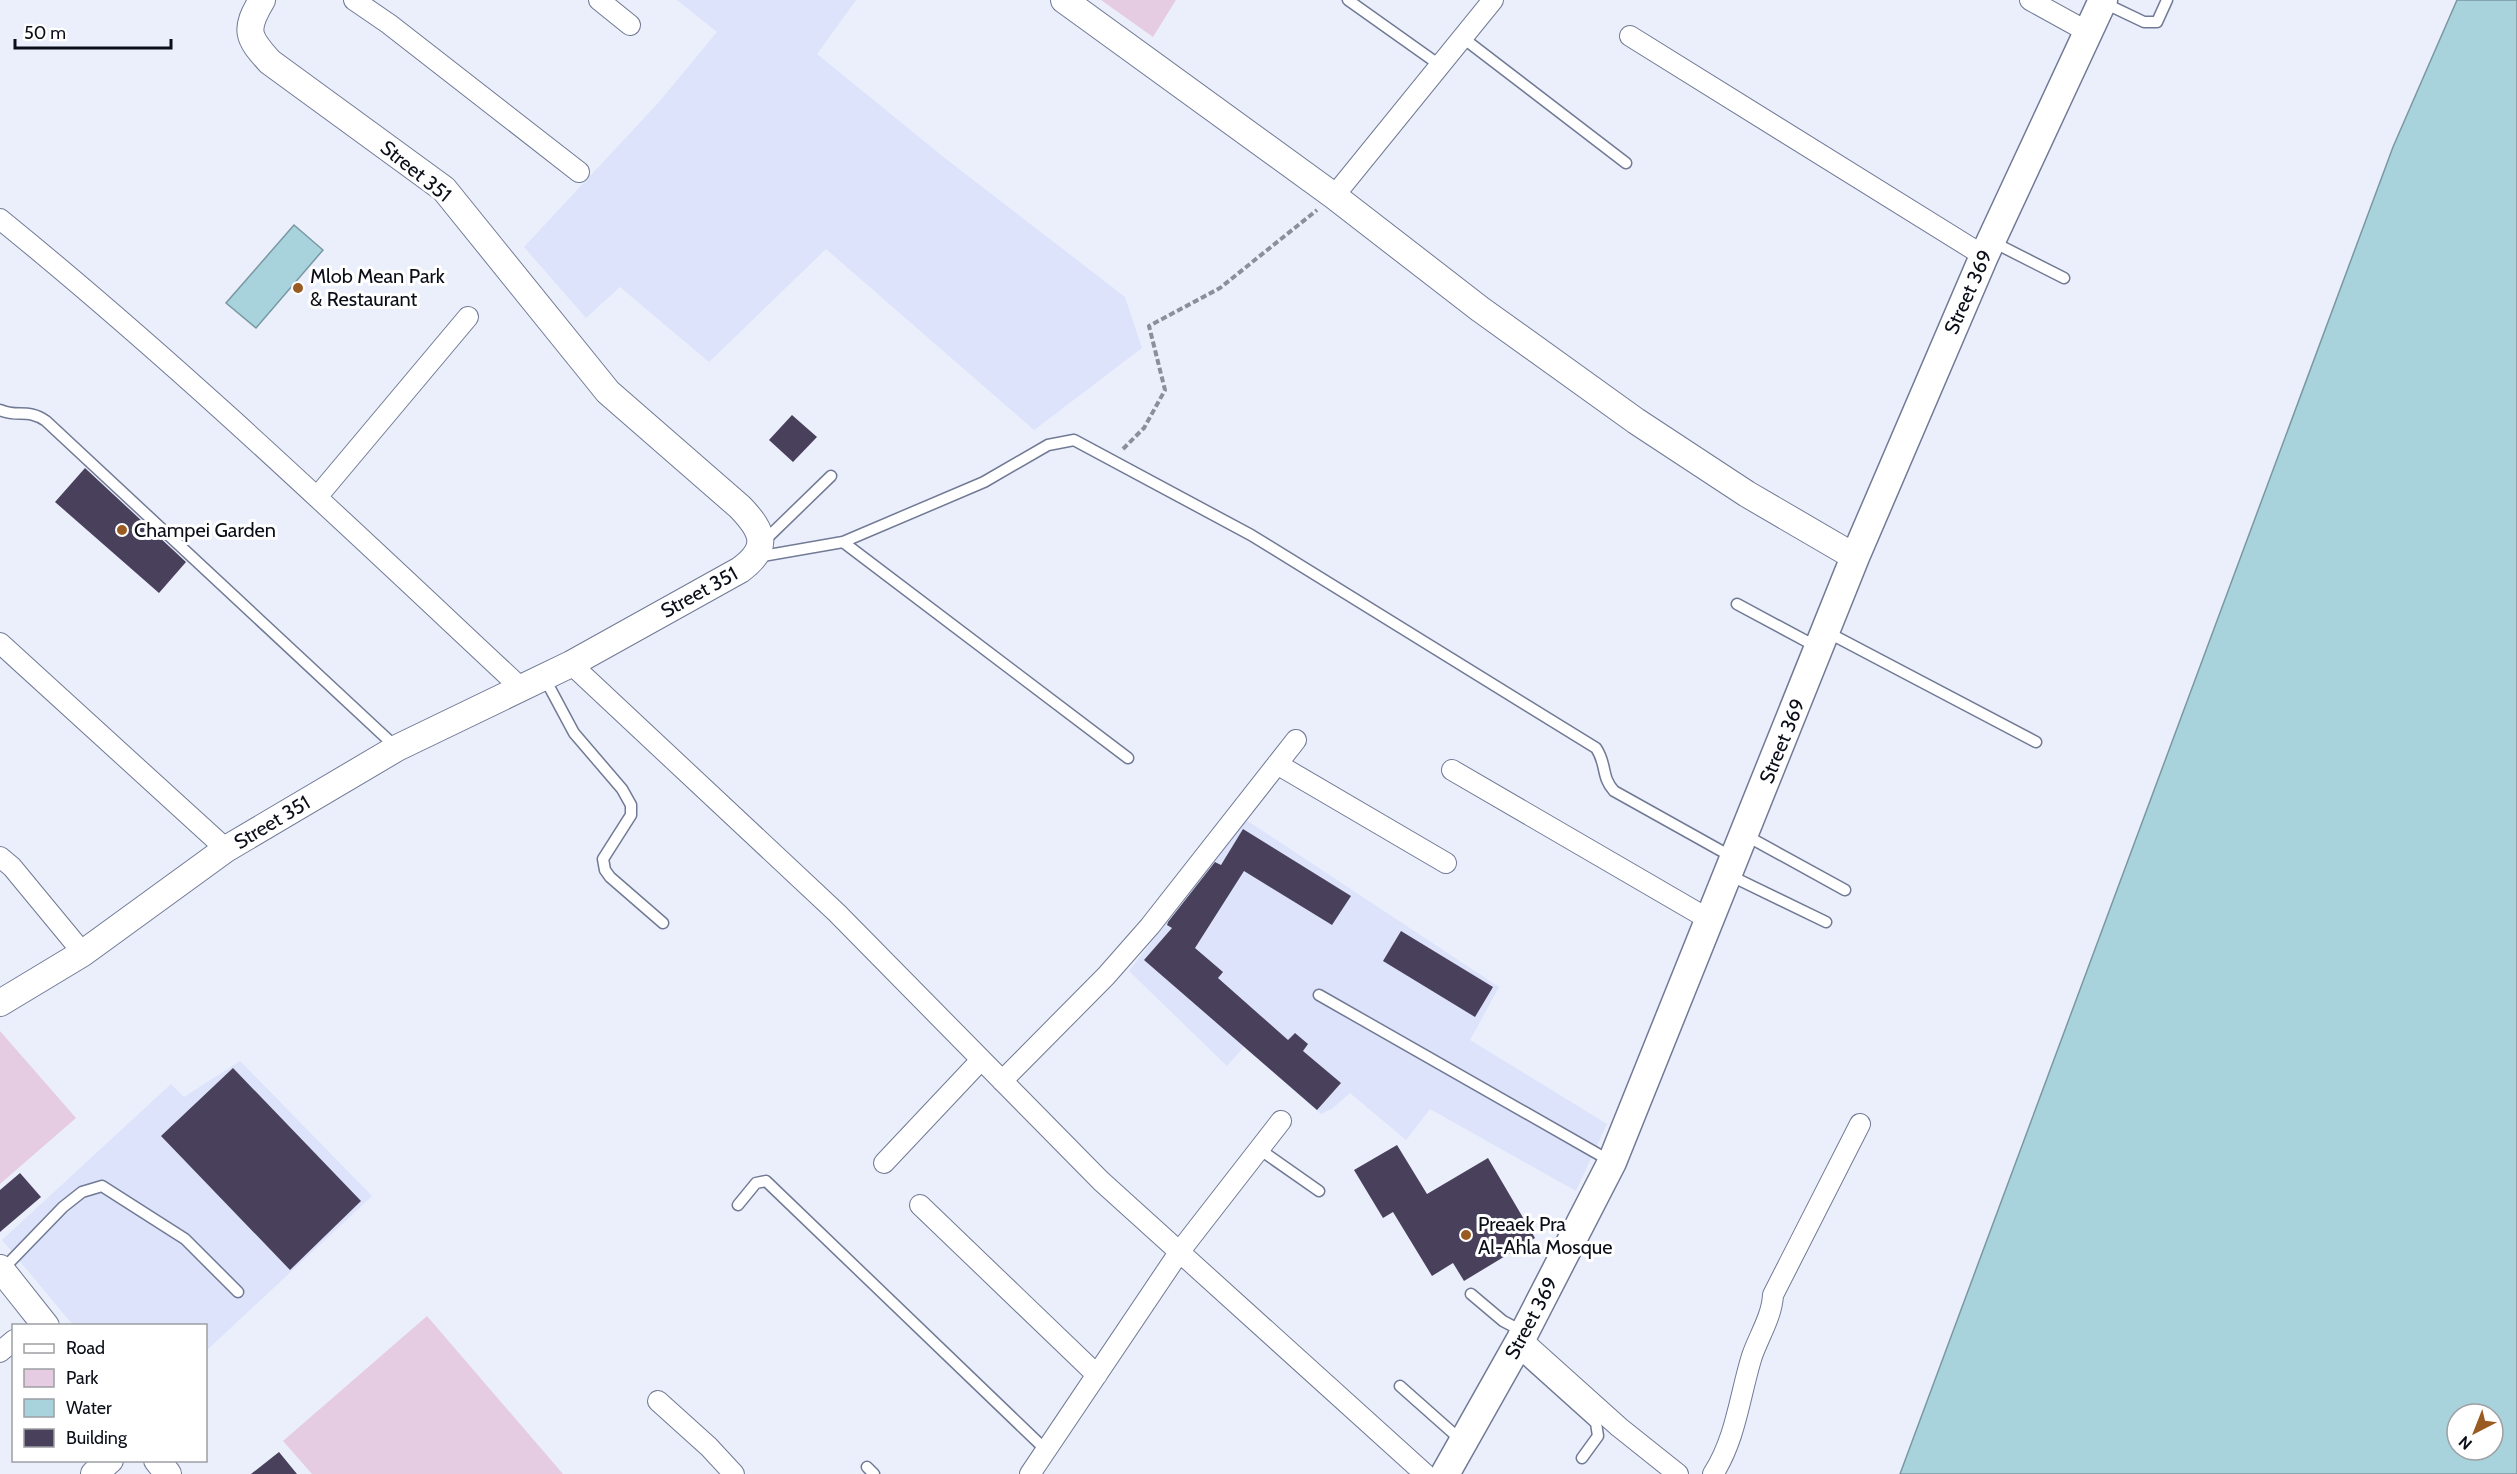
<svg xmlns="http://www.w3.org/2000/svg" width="2517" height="1474" viewBox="0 0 2517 1474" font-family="Cabin,sans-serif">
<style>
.built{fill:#dce3fa}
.green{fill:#e5cce2}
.water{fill:#a8d3dc;stroke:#7998a1;stroke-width:1.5;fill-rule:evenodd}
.building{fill:#49405b}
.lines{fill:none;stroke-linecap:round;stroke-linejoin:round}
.service-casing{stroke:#717a95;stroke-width:13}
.minor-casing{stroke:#717a95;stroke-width:22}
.tertiary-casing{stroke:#717a95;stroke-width:28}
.secondary-casing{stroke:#717a95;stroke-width:31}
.path{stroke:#8b8f9a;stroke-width:4;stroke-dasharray:6 3;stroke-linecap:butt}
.service{stroke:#fff;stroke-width:10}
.minor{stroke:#fff;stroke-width:20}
.tertiary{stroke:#fff;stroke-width:26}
.secondary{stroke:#fff;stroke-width:28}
.poi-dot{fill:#9a5b22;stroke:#fff;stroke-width:2}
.labels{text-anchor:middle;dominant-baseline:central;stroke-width:6;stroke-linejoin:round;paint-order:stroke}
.street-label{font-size:20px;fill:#0b0e18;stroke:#fff}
.poi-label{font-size:20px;fill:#0b0e18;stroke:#fff;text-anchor:start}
</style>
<rect width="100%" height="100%" fill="#ebeffc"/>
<path class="built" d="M677,0H856L817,54L946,159L1125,297L1142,348L1034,430L826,249L709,362L620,287L586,318L524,247L659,102L717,32Z
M1246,820L1499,987L1470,1040L1607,1124L1576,1191L1430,1109L1406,1140L1350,1093L1333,1108L1321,1114L1244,1047L1227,1066L1129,971Z
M240,1061L372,1196L206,1351V1326L73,1325L2,1240L171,1084L184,1097Z"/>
<path class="green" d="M1101,0H1176L1153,37Z
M0,1031L76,1118L0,1184Z
M427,1316L563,1474H312L283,1441Z"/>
<path class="water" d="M2457,0H2517V1474H1900L2393,147ZM2457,1414H2493V1450H2457Z
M294,225L323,250L256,328L226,303Z"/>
<path class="building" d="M792,415L817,437L793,462L769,440Z
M85,468L186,562L159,593L55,502Z
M1243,829L1351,896L1332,925L1244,871L1195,948L1223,972L1218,978L1288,1040L1295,1033L1308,1044L1303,1051L1341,1083L1317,1110L1144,960L1172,928L1167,925L1168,922L1215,862L1221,865Z
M1401,931L1493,987L1475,1017L1383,961Z
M233,1068L361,1201L290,1270L161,1136Z
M1397,1145L1427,1194L1488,1158L1535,1238L1464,1281L1453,1263L1432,1276L1393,1212L1383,1218L1354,1170Z
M20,1173L41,1197L0,1232V1190Z
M279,1452L297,1474H251Z"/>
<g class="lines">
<defs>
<path id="service" d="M1348,0L1441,66
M2102,2L2144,22H2157L2167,0
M1463,38L1626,163
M1991,241L2064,278
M0,410C17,418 28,408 46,421L397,748
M843,542L1128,758
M761,544L831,476
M757,557L843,542L984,482L1048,445L1074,440L1251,535L1596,748C1607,764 1601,777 1614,791L1734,858
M1737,604L1819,648
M1827,632L2036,742
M544,677L574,733L622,789L631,805V815L603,859L605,870L610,877L663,923
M1745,835L1845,890
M1729,875L1826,922
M1319,995L1612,1162
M1259,1149L1319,1191
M738,1205L756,1183L766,1181L1047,1451
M2,1270L63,1207L82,1192L102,1186L185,1239L238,1292
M1471,1294L1503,1321L1524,1332
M1517,1352L1596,1423L1598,1436L1582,1458
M1400,1386L1462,1441
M867,1467L874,1474"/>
<path id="minor" d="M354,0L389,24L579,172
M599,0L630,25
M2030,0L2088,32
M1630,36L1984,256
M1334,196L1493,0
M0,219C181,366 350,528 520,687
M317,497L468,317
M0,643L226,849
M571,664L837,913L1101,1181L1425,1474
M1277,764L1446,863
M1452,770L1710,920
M0,857L12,867L83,953
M1002,1081L1106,976L1150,926L1296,740
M884,1163L981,1060
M920,1205L1097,1375
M1521,1339L1619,1427L1678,1474
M0,1352L14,1340
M658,1401L709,1447L734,1474
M1030,1474L1180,1251L1281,1121
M1713,1474C1736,1439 1740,1394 1752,1356C1759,1336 1772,1316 1773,1295L1860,1124"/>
<path id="tertiary" d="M1064,0L1334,196L1480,309L1636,421L1747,494L1855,557
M0,1003L83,953L226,849L397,748L571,664L740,570C770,548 764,532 740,507L608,392L444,189L270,62C247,37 244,30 262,0
M0,1268L46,1326
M157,1460L168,1474
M94,1474L110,1460"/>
<path id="secondary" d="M1445,1474L1521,1339L1612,1162L1855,557L1984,256L2103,0"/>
</defs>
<use href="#service" class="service-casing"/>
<use href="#minor" class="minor-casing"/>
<use href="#tertiary" class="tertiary-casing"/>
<use href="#secondary" class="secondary-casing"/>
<path class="path" d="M1123,449L1144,428L1165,390L1149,326L1220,288L1317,210"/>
<use href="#service" class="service"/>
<use href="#minor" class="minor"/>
<use href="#tertiary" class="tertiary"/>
<use href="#secondary" class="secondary"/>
</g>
<g class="poi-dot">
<circle cx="298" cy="288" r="6"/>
<circle cx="122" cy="530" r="6"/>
<circle cx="1466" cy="1235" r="6"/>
</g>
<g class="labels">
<g class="street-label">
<text transform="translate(416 171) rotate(39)">Street 351</text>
<text transform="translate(1968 292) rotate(-66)">Street 369</text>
<text transform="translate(699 592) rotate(-29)">Street 351</text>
<text transform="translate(1782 741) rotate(-68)">Street 369</text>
<text transform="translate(272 822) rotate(-31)">Street 351</text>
<text transform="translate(1531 1318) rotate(-62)">Street 369</text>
</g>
<g class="poi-label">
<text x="310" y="276">Mlob Mean Park<tspan x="310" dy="23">&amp; Restaurant</tspan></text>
<text x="134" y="530">Champei Garden</text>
<text x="1478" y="1224">Preaek Pra<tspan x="1478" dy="23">Al-Ahla Mosque</tspan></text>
</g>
</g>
<rect x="12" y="1324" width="195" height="138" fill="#ffffff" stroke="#9d9fa3" stroke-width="1.5"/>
<rect x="24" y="1344" width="30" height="9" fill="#ffffff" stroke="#9d9fa3" stroke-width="1.5"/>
<text x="66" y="1354" font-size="18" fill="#0b0e18">Road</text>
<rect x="24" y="1369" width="30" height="18" fill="#e5cce2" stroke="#9d9fa3" stroke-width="1.5"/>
<text x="66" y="1384" font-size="18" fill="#0b0e18">Park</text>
<rect x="24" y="1399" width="30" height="18" fill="#a8d3dc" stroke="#9d9fa3" stroke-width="1.5"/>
<text x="66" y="1414" font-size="18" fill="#0b0e18">Water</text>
<rect x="24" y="1429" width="30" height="18" fill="#49405b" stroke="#9d9fa3" stroke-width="1.5"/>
<text x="66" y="1444" font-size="18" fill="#0b0e18">Building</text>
<g transform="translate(2475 1432) rotate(222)"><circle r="28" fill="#ffffff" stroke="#9d9fa3" stroke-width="1.5"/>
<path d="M0-4.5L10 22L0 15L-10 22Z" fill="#9a5b22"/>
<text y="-9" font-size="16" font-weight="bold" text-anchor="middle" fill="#0b0e18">N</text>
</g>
<path d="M15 39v9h156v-9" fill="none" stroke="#0b0e18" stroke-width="3"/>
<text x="24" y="39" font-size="18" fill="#0b0e18" stroke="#ffffff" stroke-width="4.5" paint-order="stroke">50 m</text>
</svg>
